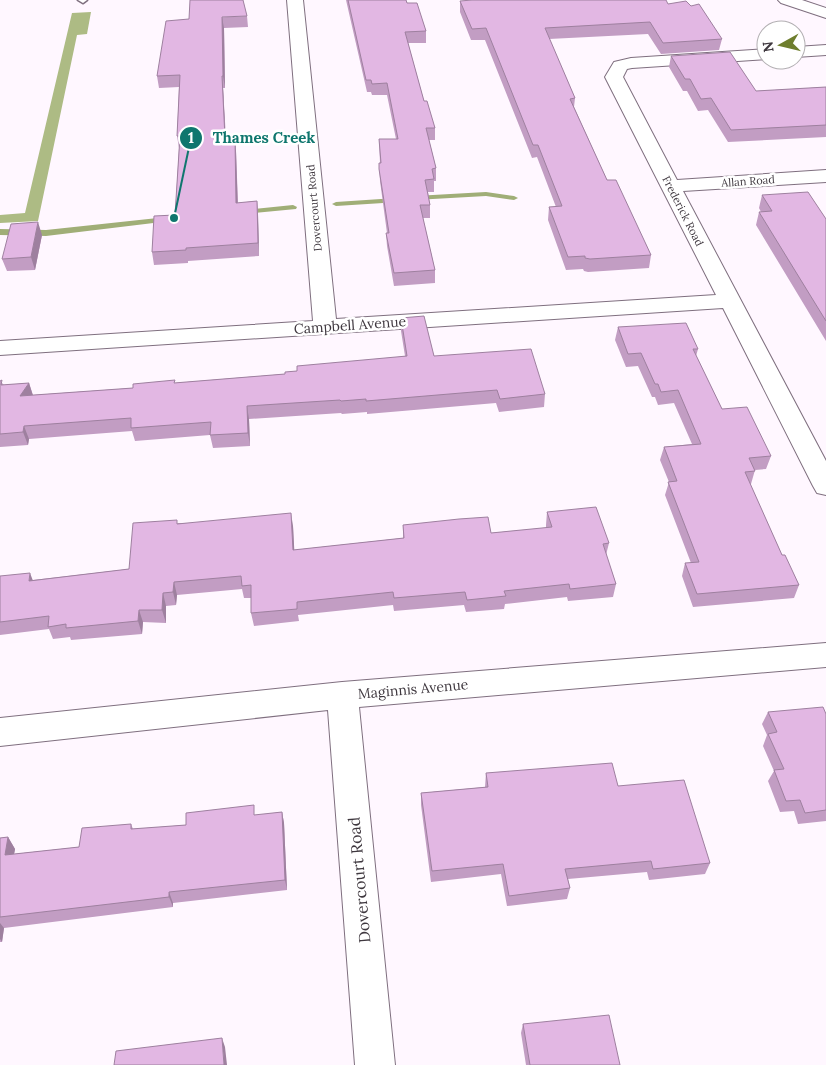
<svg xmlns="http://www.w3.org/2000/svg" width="826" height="1065" viewBox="0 0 826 1065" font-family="Lora,serif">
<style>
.forest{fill:#adbb84}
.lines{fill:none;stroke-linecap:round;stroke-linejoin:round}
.stream{fill:#a0ae77;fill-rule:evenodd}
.lane-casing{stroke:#7f6f7f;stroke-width:3}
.street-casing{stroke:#7f6f7f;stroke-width:2}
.secondary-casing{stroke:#7f6f7f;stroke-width:2}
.lane{fill:#fff;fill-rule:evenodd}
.street{fill:#fff;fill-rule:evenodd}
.secondary{fill:#fff;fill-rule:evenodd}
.wall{fill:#c29dc3}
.shaded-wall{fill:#9e809f}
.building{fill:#e2b7e3;stroke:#9e809f}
.labels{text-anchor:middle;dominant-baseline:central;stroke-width:5;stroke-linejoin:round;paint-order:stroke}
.far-street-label{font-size:11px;fill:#3f383f;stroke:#fff}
.street-label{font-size:14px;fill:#3f383f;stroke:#fff}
.near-street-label{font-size:16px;fill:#3f383f;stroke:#fff}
.leader{fill:none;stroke:#0f766e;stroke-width:2}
.callout-dot{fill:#0f766e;stroke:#fff;stroke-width:2}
.mark-label{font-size:15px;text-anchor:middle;font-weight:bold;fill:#fff}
.callout-label{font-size:15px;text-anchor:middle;font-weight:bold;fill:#0f766e;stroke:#fff;stroke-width:5;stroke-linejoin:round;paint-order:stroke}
</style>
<rect width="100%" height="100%" fill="#fff7ff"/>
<path class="forest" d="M91,12L87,34L77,35L38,221L0,223V215L25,213L72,13Z"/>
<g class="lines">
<path class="stream" d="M486,192L514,196L518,198L514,200L486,196L415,200L411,198L415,196Z
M396,198H399V202L336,206L332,204L336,202Z
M293,205L297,207L296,209L243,214L239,212L243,210Z
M167,217H170V221L46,236L0,235V229L46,230Z"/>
<defs>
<path id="lane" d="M78,0H87L83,3Z"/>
<path id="street" d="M287,0H303L336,319L716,295L605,77L614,62L631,58L766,49V59L632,68L627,69L623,77L677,180L826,170V182L683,191L826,461V495L817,493L813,486L723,308L0,355V341L313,321Z
M826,45V55L796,57V47Z
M826,643V667L359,707L395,1065H355L328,710L0,746V718L342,682Z"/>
<path id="secondary" d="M778,0H802L826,8V18L781,3Z"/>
</defs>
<use href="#lane" class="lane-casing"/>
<use href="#street" class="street-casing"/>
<use href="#secondary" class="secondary-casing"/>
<use href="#lane" class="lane"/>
<use href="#street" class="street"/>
<use href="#secondary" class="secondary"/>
</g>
<path class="wall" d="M346,0H406L407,3L426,31V43H408L424,101L435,128V140H429L436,168V181H434V192H428L430,205V218H423L435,270V283L394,286L387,246L386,233H387L380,181L379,163H380L379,139H396L387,95H372L371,92H367Z
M460,1L668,4L722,39L719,50L661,54L648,34L549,39L575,98L574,107L607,180L651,255L649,268L588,272L584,271L583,269L566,270L548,220L549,207H556L537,157L532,158L485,40H471L460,12Z
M247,16L248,27L224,28L225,88H223L226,138L235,139L236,151L238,203L257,201L258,214L259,256L188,261V263L154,265L152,252L175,215L179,148L177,136L179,87L159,88L157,76L189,19Z
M671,56L756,91L826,87V137L728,142L708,110L698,111L687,91H683L669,67Z
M762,195L826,219V341L756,225L759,212H761L759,208Z
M42,235L35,270L7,271L2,259Z
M401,318L434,356L545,394L544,407L499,412L496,403L367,414V412L342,414L341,413L249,419L250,446L213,448L210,435L135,441L132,431L29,439L28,445L0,447V381L4,385L29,383L33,395L133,388L175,383L285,374L297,371L405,356L401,331Z
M618,327L698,349L696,356L722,409L771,456L766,469L755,470L751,484H750L782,555L799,585L794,598L693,607L682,576L685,563H691L665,495L669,482L660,460L664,447L692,444L674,403L658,405L655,397H652L638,366L626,367L615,340Z
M547,512L609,543L606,555L616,584L613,597L568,601L567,597L505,604L504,609L466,612L464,605L394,611L393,605L298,615L299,621L254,626L251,613V598H244L242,589L177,595L176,605L166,606V623L143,622L142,634L71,640L70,637L53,639L49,629L0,635V576L33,580L129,569L178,523L293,526L294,550L403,538V525L491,533L546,528V525Z
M768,712L826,714V821L798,824L794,811L780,812L768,781L774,771L763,746L767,735L762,724Z
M486,773L618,786L710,863L705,874L649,880L647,872L568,879L570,888L567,899L507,906L501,874L431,882L421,805V793L485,787Z
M282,812L284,823L287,890L173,903V907L4,928L2,942H0V838L8,837L15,849L14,854L79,847L131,824L133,829L186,825Z
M523,1024L620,1065H526L521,1033Z"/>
<path class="shaded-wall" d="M222,17L224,28L225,88L223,76Z
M222,76L223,88L226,151L225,138Z
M235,139L236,151L238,215L236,203Z
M257,201L258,214L259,256L258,243Z
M38,222L42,235L35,270L31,257Z
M29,383L33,396H20Z
M247,406L249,419L250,446L248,433Z
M24,426L29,439L28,445L23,432Z
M291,513L293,526L295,563L293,550Z
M30,573L35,586L29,581Z
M174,582L177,595L176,605L173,592Z
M163,593L166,606V623L162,610Z
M139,610L143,622L142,634L138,621Z
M282,812L284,823L287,890L285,880Z
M8,837L15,849L12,866L5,855Z
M169,892L173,903V907L169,897Z
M0,923L4,928L2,942L0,939Z
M222,1038L225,1047L227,1065H224Z"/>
<path class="building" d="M190,0H243L247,16L222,17L223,76H222L225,138L235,139L236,203L257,201L258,243L186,248V250L152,252L154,216L175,215L180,136H177L180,75L157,76L166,21L189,19Z
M348,0H406L407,3H417L426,31L405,32L424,101H427L435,128H426L436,168L432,169L434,179L425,180L430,205H420L435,270L394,273L386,233H389L379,169V163H381L379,139H398L387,83L372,84L371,80H366Z
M472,0H666L668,4L686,1L691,6L699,4L722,39L663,43L650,22L545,28L575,98L570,99L607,180H616L651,255L590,259L585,258V256L568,257L549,207L562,206L538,145H533L486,28L472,29L460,1Z
M730,52L756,91L826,87V125L731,130L711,98L701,99L690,79H685L671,56Z
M808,192L826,219V321L759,212L772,211L762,195Z
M38,222L31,257L2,259L11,224Z
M424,316L434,356L531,349L545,394L500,399L497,390L366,401V399L341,401L340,400L247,406L248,433L210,435L211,422L131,428V418L24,426L23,432L0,434V381L2,380L1,385L29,383L20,396L133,388V384L175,380L174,383L285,374V372L297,371V366L407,356L401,318Z
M686,323L698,349H693L722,409L747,407L771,456L749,458L755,471L745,472L782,555H785L799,585L697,594L685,563L699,562L668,482L677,481L664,447L701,444L678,390L661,392L658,384H655L641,353L628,354L618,327Z
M596,507L609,543L603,544L616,584L570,589L569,584L504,591L506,596L467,600L465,592L394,598L393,592L297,602V609L251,613V585L242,586L241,576L174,582L173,592L163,593L162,610H139L138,621L66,628V624L48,627L49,616L0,622V576L30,573L29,581L129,569L133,523L177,520V524L291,513L293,550L404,538L403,525L459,519L488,517L491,533L552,527L547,512Z
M823,707L826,714V810L805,813L800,800L786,801L774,770L784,769L768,734L777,732L768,712Z
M612,763L618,786L684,780L710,863L653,869L651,861L565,869L570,888L509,896L503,864L432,871L421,793L488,787L486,773Z
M254,805V815L282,812L285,880L169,892V897L0,917V838L8,837L5,855L79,847L82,828L131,824V829L186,825V813Z
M609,1015L620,1065H530L523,1024Z
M222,1038L224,1065H114L116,1051Z"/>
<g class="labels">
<g class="far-street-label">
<text transform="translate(748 181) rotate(-4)">Allan Road</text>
<text transform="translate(314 208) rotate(-95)">Dovercourt Road</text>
<text transform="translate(683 211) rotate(63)">Frederick Road</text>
</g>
<g class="street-label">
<text transform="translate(350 325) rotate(-4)">Campbell Avenue</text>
<text transform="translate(413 689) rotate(-5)">Maginnis Avenue</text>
</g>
<g class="near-street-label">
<text transform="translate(359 880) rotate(-95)">Dovercourt Road</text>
</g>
</g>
<path class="leader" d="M174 218L191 138"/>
<g class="callout-dot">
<circle cx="174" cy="218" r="5"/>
<circle cx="191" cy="138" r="12"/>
</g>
<g class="mark-label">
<text x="191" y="143">1</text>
</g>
<g class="callout-label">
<text x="264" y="143">Thames Creek</text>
</g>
<g transform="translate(781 45) rotate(262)"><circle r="24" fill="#ffffff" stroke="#b2afb2"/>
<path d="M0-4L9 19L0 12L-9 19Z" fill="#6e7e2d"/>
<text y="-8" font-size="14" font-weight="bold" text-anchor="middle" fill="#3f383f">N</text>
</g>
</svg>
